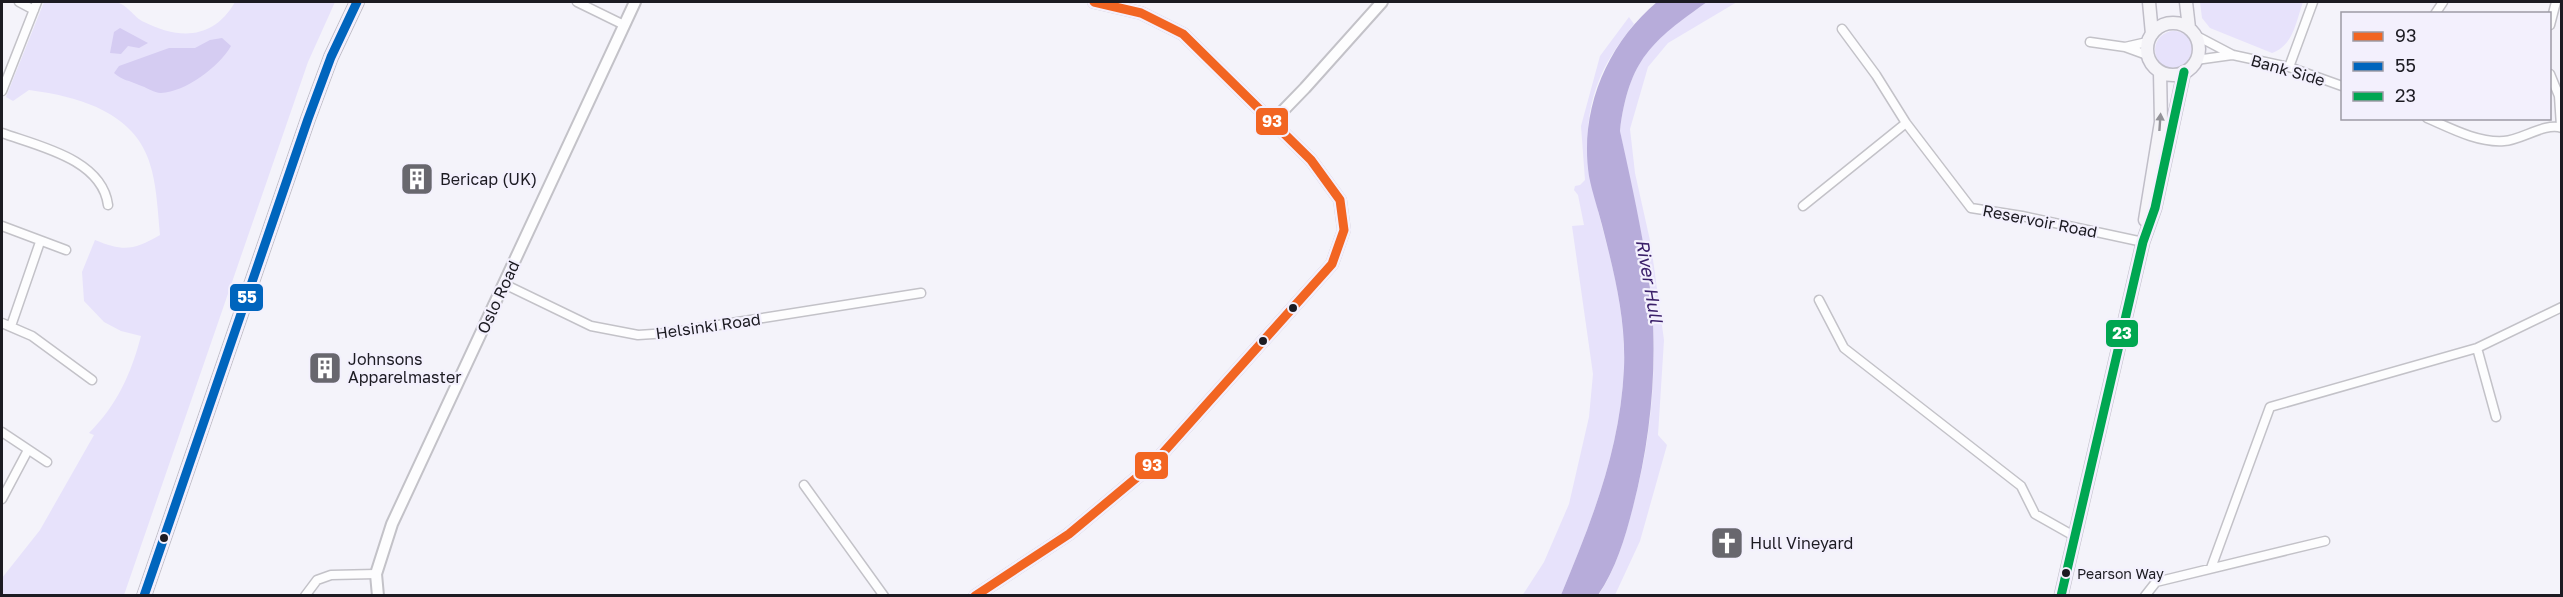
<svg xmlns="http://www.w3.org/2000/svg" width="2563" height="597" viewBox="0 0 2563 597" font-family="'Golos Text',sans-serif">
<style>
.green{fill:#e7e2fb}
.forest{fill:#d5ccf2}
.water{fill:#b7acda}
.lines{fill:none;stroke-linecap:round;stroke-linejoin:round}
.minor-casing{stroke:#c3c2c8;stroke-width:11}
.tertiary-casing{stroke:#c3c2c8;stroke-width:14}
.primary-casing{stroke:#c0bec8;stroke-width:15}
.trunk-casing{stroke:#c0bec8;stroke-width:16}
.minor{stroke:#fdfdfe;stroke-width:8}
.tertiary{stroke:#fdfdfe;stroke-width:10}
.primary{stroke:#f5f4f8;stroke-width:12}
.trunk{stroke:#f2f1f7;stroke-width:14}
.bus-1-casing{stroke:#f3f0fd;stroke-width:14}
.bus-2-casing{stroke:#f3f0fd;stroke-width:14}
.bus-3-casing{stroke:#f3f0fd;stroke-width:14}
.bus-1{stroke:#f26522;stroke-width:9}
.bus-2{stroke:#0065bd;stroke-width:9}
.bus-3{stroke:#00a651;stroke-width:9}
.oneway{fill:#939298}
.bus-dot{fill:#1c1b22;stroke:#f3f0fd;stroke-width:2}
.labels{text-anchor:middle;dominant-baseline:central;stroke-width:4.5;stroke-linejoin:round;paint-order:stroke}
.bus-label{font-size:14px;fill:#1c1b22;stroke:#f3f0fd;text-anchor:start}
.street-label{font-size:16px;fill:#1c1b22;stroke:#f3f0fd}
.poi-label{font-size:16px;fill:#1c1b22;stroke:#f3f0fd;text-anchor:start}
.water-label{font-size:18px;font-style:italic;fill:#3b206a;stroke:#f3f0fd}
.line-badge{stroke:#f3f0fd;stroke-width:2}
.badge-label{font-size:16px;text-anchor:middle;font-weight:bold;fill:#fff}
</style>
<rect width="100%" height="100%" fill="#f4f3fa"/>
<path class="green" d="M44,2C66,2 91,0 114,2C127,3 133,17 144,22C180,40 214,39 235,2H335L308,62L124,595L2,596V578L40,530L94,435L89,433C117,405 131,374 141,336L121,331L104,322L84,301L82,272L95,240C124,252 134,250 160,235C158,214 157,191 152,171C139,113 81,97 29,90L13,101L6,97Z
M1707,2H1737L1668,43L1648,67L1630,129L1635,173L1651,245L1664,340L1658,435L1667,445L1640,541L1615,595L1598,596C1617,567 1626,535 1634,502C1651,440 1657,372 1652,307C1647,248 1631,189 1620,131C1629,59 1651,41 1707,2Z
M2200,2H2303C2296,22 2293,46 2272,53L2210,28L2202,18Z
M1629,17L1634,24C1623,38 1612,53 1604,69C1571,136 1596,198 1612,265C1620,299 1625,333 1624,368C1620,451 1592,520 1561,595L1522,596L1544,562L1569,504L1589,417L1593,374L1572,226L1584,225L1578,195L1574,190L1575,186L1580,185L1585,180L1581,126L1600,56Z
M2155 50a19 19 0 1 1 38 0a19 19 0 1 1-38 0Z"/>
<path class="forest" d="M120,28L148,43L139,48L128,46L121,54L110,53L114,32Z
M222,38L231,46C219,67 185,92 161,93C154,93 146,87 139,85C129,80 123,81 114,73L119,66L169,48H195L210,40Z"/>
<path class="water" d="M1657,2H1707C1652,41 1629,59 1620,131C1632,186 1647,251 1652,307C1657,373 1650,442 1633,507C1625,538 1616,569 1598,595H1561C1592,520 1620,451 1624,368C1626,319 1614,272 1602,225C1598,209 1592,192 1589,176C1579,110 1607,44 1657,2Z"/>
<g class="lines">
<defs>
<path id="minor" d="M19,2L34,10
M577,2L624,25
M2435,14L2443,2
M2550,25L2556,2
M1842,29L1876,75L1906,123L1971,208L2022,216L2143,242
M2195,35L2233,55L2289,67L2342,86
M2090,42L2125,47L2147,55
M2125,47L2147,42
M2196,60L2232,55
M2289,67L2313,2
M2550,74L2559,96L2561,126
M2,91L37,2
M2427,118C2450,128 2478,143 2504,141C2522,140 2545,122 2562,128
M2,133C38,146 102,159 108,205
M1803,206L1906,123
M2,226L66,250
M504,284L591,326L638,335L668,333L921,293
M1819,300L1844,348L2021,486L2035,514L2074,536
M2,323L32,336L92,380
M11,326L40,242
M2477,348L2496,417
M2,432L47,462
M804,485L884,596
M2,499L28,450
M2211,568L2270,407L2477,348L2562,307
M305,596L317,580L331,575L376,574
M2145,596L2156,582L2325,541"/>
<path id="tertiary" d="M1273,121L1305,88L1382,2
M378,596L376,574L392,524L635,2
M975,596L1069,534L1153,464L1332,264L1344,230L1340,200L1311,160L1183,34L1141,13L1094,2"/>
<path id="primary" d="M2149,2L2152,34
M2186,2L2189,28
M2147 49a26 26 0 1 1 52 0a26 26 0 1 1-52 0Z
M2145,220L2161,122L2160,72
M2061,596L2143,242L2155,208L2184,72"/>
<path id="trunk" d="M144,596L308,119L331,57L357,2"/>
</defs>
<use href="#minor" class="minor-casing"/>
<use href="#tertiary" class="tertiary-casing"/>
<use href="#primary" class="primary-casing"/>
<use href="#trunk" class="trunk-casing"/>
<use href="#minor" class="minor"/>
<use href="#tertiary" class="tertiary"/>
<use href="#primary" class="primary"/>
<use href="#trunk" class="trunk"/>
<defs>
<path id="bus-1" d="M975,596L1069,534L1153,464L1332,264L1344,230L1340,200L1311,160L1183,34L1141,13L1094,2"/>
<path id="bus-2" d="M144,596L308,119L331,57L357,2"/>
<path id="bus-3" d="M2061,596L2143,242L2155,208L2184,72"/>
</defs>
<use href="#bus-1" class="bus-1-casing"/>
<use href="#bus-2" class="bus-2-casing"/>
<use href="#bus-3" class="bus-3-casing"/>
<use href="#bus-1" class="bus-1"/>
<use href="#bus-2" class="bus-2"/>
<use href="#bus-3" class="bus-3"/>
</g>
<defs><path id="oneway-solid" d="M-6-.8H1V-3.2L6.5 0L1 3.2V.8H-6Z" transform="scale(1.5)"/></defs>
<use class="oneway" href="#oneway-solid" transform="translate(2160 122) rotate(-86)"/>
<defs>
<symbol id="building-square" viewBox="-11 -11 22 22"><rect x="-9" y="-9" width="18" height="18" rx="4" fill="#68676e" stroke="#f3f0fd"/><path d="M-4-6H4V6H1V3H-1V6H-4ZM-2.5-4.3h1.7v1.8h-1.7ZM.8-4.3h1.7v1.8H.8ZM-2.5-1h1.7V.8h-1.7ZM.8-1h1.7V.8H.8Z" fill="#fff"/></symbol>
<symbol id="church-square" viewBox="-11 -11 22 22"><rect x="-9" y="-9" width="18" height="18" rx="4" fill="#68676e" stroke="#f3f0fd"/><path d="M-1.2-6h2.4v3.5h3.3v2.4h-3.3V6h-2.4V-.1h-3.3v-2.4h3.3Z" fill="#fff"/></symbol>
</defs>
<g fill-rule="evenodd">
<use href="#building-square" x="398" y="160" width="38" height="38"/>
<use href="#building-square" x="306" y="349" width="38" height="38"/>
<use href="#church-square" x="1708" y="524" width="38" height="38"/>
</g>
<g class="bus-dot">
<circle cx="1293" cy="308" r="5"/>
<circle cx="1263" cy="341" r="5"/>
<circle cx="164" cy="538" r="5"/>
<circle cx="2066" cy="573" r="5"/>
</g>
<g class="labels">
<g class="bus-label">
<text x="2077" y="573">Pearson Way</text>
</g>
<g class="street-label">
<text transform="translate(2288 70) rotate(16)">Bank Side</text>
<text transform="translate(2040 221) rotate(11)">Reservoir Road</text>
<text transform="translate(498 297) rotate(-65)">Oslo Road</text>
<text transform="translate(708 326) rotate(-8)">Helsinki Road</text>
</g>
<g class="poi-label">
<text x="440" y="179">Bericap (UK)</text>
<text x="348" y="359">Johnsons<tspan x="348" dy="18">Apparelmaster</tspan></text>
<text x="1750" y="543">Hull Vineyard</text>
</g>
<g class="water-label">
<text transform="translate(1650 281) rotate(80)">River Hull</text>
</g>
</g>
<g class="line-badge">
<rect x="1255" y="107" width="34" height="29" rx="6" fill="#f26522"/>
<rect x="229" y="283" width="35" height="29" rx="6" fill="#0065bd"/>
<rect x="2105" y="319" width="34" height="29" rx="6" fill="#00a651"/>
<rect x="1134" y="451" width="35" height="29" rx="6" fill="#f26522"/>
</g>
<g class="badge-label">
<text x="1272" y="127">93</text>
<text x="247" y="303">55</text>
<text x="2122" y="339">23</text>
<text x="1152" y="471">93</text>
</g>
<rect width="2563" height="597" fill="none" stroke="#1c1b22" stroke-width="6"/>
<rect x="2341" y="12" width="210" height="108" fill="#f3f0fd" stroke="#9d9ba5" stroke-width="1.5"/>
<rect x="2353" y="32" width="30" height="9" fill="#f26522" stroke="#9d9ba5" stroke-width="1.5"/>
<text x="2395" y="42" font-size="18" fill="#1c1b22">93</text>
<rect x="2353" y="62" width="30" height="9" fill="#0065bd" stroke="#9d9ba5" stroke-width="1.5"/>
<text x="2395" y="72" font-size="18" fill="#1c1b22">55</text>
<rect x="2353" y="92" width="30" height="9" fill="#00a651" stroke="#9d9ba5" stroke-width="1.5"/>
<text x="2395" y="102" font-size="18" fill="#1c1b22">23</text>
</svg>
